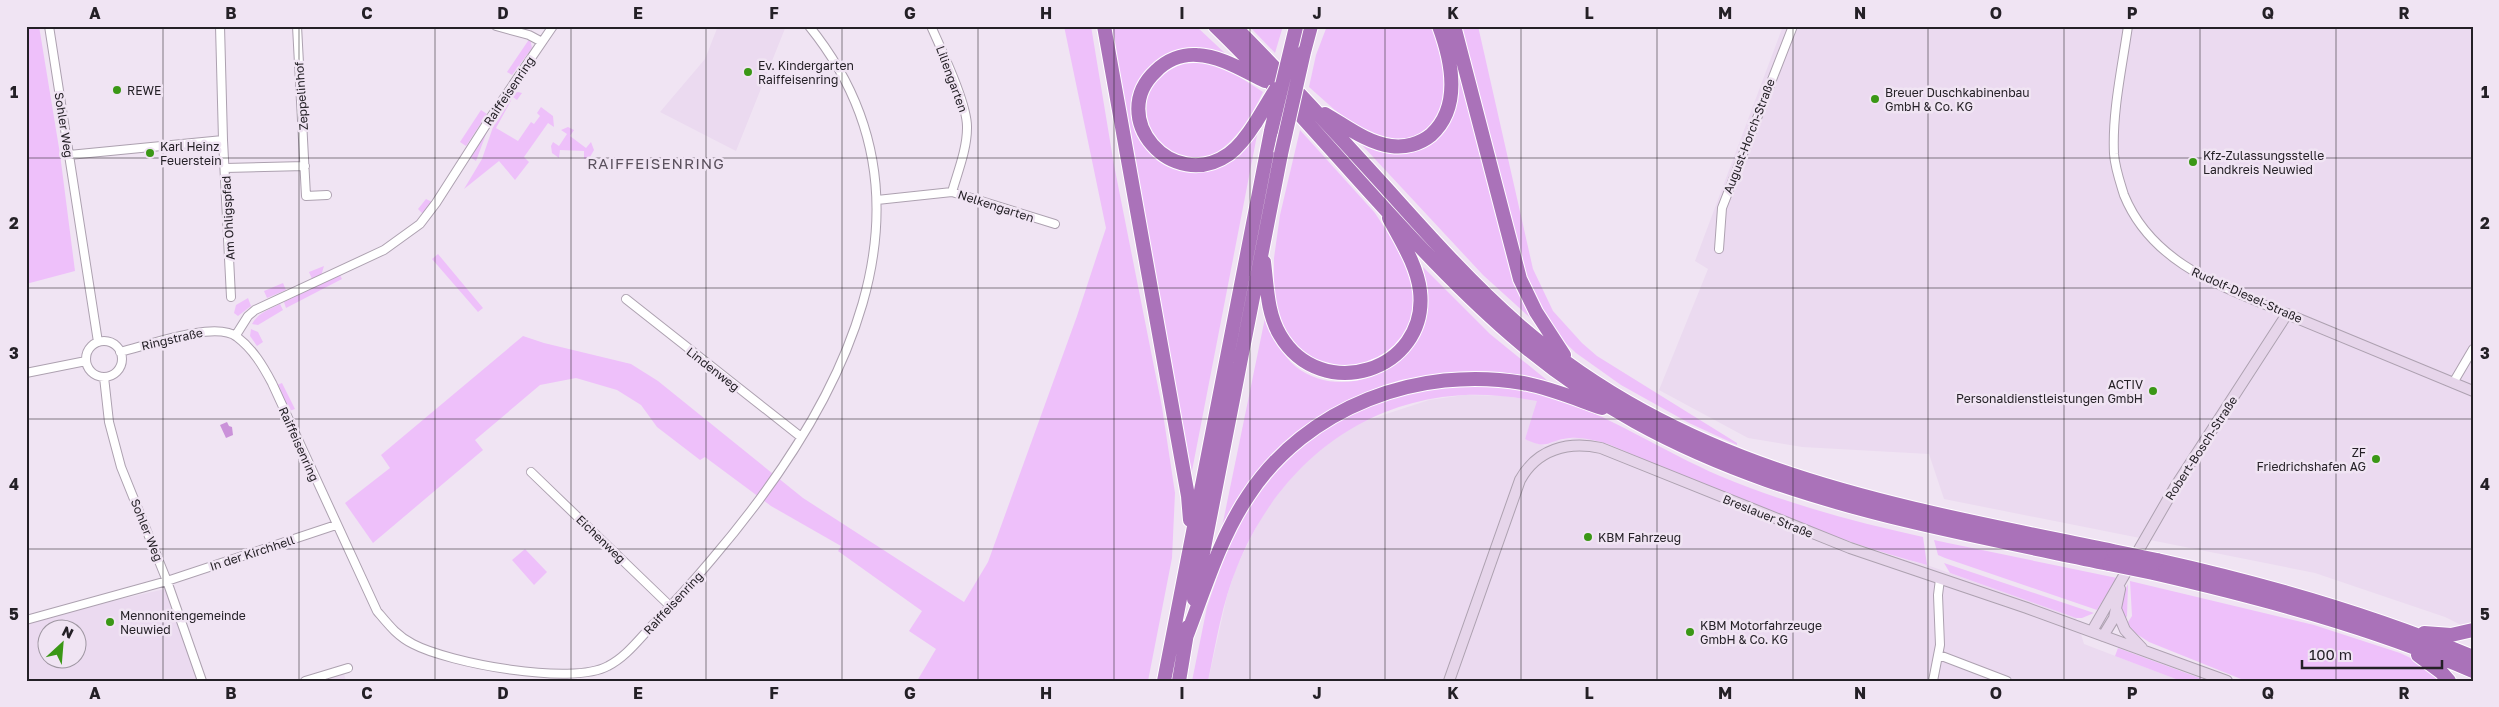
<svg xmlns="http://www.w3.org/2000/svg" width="2499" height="707" viewBox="0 0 2499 707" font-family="'Golos Text',sans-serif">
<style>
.built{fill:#ebdaf0;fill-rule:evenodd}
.green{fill:#eec0fa}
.water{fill:#ca91d9}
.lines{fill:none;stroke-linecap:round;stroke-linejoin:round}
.street-casing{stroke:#ada1b0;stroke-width:10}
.secondary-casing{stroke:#ada1b0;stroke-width:12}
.highway-casing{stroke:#fff;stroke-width:16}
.street{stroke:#fff;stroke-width:8}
.secondary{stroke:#e6d5ea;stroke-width:10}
.highway{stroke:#aa72b9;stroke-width:14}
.highway-bridge-casing{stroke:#fff;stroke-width:16;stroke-linecap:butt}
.highway-bridge{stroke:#aa72b9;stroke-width:14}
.grid{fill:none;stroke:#242026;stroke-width:1;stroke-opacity:0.55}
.poi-dot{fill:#3a9715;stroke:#f0e4f3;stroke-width:2}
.labels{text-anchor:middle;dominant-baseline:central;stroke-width:5;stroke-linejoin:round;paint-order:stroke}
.poi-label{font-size:12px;fill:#242026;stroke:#f0e4f3;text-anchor:start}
.street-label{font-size:12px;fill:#242026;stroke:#f0e4f3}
.quarter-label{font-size:15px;letter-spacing:1px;fill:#5b515e;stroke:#f0e4f3}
.neatline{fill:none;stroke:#242026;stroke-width:2}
.grid-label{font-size:16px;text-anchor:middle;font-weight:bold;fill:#242026}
</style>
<rect width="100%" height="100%" fill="#f0e4f3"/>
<path class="built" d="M718,26H786L736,151L660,112L705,59Z
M1783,26H2473V631L2445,617L2315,573L1944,499L1929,454L1802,447L1748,438L1659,390L1708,269L1695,261Z
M1465,395L1504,396L1538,401L1525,439L1545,446L1556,441L1581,437L1608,444L1868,550L1927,565L2076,618L2084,644L2181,681H1208L1227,596L1236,568L1263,513L1286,483L1313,455L1337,436L1359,423L1429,400Z
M169,588L199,681H26V621ZM48,630H78V660H48Z
M344,674L346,681H320Z"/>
<path class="green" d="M26,26H39L60,154L75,271L26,284Z
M1064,26H1091L1114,165L1162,407L1175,493L1172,558L1148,681H917L936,649L909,631L922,611L838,551L841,546L771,506L705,457L700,460L657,427L641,405L617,390L576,378L540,385L475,440L483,450L373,543L345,503L390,468L381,455L523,336L544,343L631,364L658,381L803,498L964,602L988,562L1077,316L1106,228Z
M1111,26H1196L1229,57L1197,49L1137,90C1139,103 1144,141 1149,151C1165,177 1211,176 1233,159C1242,151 1250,140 1258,130L1191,476Z
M1249,26H1283L1275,53Z
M1327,26H1434L1447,87L1438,122L1412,140L1385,141L1346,120L1309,87L1316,55Z
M1444,26H1452L1537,324L1483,275L1361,144L1363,141L1385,150L1446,126Z
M1460,26H1478L1533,269L1553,311L1582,343L1597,356L1737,443V445L1689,423L1621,385L1576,353L1557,335L1528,287Z
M530,38L532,48L512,75L507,72Z
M1203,61L1235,74L1263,92C1184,260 1080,62 1203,61Z
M518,92L522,93L517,100L513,97L496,128L518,141L531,122L534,124L540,116L537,113L541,107L553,116L554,127L548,123L524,157L529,162L515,180L499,161L464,189L482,159L493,127L515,93Z
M481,110L487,114L466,146L460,142Z
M489,126L476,161L470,157Z
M568,127L574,130L570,136L586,148L591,142L594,150L590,157L584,159V151L560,150L559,158L552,153L551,146L553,142L559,146L567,134L561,130Z
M1300,130L1375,213L1407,262L1416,293L1413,322L1397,347L1361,368L1321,365L1295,347L1279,321L1274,293V258L1280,215Z
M426,199L432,202L423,214L418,209Z
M438,254L483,308L478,312L432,259Z
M324,266L321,276L312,279L309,272Z
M1423,267L1490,334L1553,385C1535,380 1516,373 1497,372C1403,366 1308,407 1250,482C1239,496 1231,512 1222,527L1265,318C1273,334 1281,354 1295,366C1341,403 1415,372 1426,316C1430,300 1425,283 1423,267Z
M340,275L342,279L286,308L284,302Z
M283,283L286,290L267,298L264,291Z
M248,298L251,306L238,316L234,313L236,305Z
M280,304L283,310L258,325L252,324C258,313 268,310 280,304Z
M251,329L258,332L263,342L257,346L250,336Z
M282,383L295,409L289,411L277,385Z
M1467,384C1494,387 1522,387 1549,396C1608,414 1662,451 1720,476C1784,503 1855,522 1923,537L1927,565C1817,536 1713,489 1608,444C1596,441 1583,437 1570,438C1547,440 1549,451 1525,439L1537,401C1514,397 1489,394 1465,395C1358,400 1276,470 1237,567C1222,603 1216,643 1208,681H1192L1207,607L1232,534L1260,488L1281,465L1322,430L1349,414L1409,391Z
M1934,540L1948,543L2117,578L2097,610L1945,558L1938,555Z
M525,549L547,572L534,585L512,560Z
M1944,563L2094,613L2082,618H2076L1950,573Z
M2130,581L2314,625L2400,653L2417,661L2444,681H2246L2149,642L2132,631L2126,625L2132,616Z
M2128,584L2127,616L2124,621C2120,607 2121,597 2128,584Z
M2118,648L2208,681H2181L2115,656Z"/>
<path class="water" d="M227,422L229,426L232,427L233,435L226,438L220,425Z"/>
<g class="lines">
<defs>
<path id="street" d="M49,26L98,342
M297,26L306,196L327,195
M496,26L529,35L542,42
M931,26C941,49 968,105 967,128C967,149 958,171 952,192
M2128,26C2122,68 2112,112 2114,154C2115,168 2120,182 2124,195C2152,264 2223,287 2287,314
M223,140L231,297
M69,155L223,140L220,26
M225,168L305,166
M877,200L952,192L1055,224
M1719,249L1722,208L1793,26
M626,299L801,437
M236,335L248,316L255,310L384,250L420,224L436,203L493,114L553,26
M86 359a18 18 0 1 1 36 0a18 18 0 1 1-36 0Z
M120,352C146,346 216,320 237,337C253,349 263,366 272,383L377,611C388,624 397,636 413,644C449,663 572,686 608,666C624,658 636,643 648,630C670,607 692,583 712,559C839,410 954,205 809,26
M26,373L86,361
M104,377L109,422L121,467L167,581L202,681
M2453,383L2473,349
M531,472L670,606
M26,620L167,581L336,525
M1939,655L2007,681
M305,681L348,668
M1933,681L1940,645L1938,595L1940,579"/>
<path id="secondary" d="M2117,611L2125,630L2142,648
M2092,631L2175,487L2287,314L2473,391
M2103,636L2114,618L2120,589
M1449,681L1520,480C1537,449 1568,441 1601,448L1850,548L2027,608L2227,681"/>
<path id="highway" d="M1104,26L1188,496L1190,520
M1215,26C1317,125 1403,241 1511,335C1686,487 1891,518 2109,564
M1234,26C1287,79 1337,134 1387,189C1429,236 1472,284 1520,326C1694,475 1897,506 2113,551
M1454,26L1520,279L1536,312L1564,355
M1304,52L1311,26
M1325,114C1346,126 1367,143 1391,146C1405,148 1420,144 1431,135C1462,107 1452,61 1439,26
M1256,122C1249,133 1240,146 1229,154C1172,194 1106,117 1156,71C1167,60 1182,54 1197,55C1221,56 1244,71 1265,81
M1264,262C1267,286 1267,313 1280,335C1321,405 1429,371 1420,291C1417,265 1401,241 1389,218
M2157,560C2265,584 2370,614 2473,657
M2153,573C2262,598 2370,627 2473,671
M1194,599L1281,154
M2424,633L2451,635L2473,630
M1187,635C1205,588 1220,538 1248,496C1306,407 1419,365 1523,383C1550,388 1576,399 1602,408
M2418,655L2441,672L2449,681
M1164,681L1271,131
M1179,681L1188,627"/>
</defs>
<use href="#street" class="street-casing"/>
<use href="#secondary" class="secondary-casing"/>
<use href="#highway" class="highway-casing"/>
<use href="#street" class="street"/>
<use href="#secondary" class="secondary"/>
<use href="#highway" class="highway"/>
<defs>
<path id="highway-bridge" d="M1256,122L1276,89
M1271,131L1296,27
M1281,154L1304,52
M2113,551L2157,560
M2109,564L2153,573"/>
</defs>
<use href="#highway-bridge" class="highway-bridge-casing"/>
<use href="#highway-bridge" class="highway-bridge"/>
</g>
<path class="grid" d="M163,26V681M299,26V681M435,26V681M571,26V681M706,26V681M842,26V681M978,26V681M1114,26V681M1250,26V681M1385,26V681M1521,26V681M1657,26V681M1793,26V681M1928,26V681M2064,26V681M2200,26V681M2336,26V681M26,158H2473M26,288H2473M26,419H2473M26,549H2473"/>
<g class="poi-dot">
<circle cx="748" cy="72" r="5"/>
<circle cx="117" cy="90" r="5"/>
<circle cx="1875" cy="99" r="5"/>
<circle cx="150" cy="153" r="5"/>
<circle cx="2193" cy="162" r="5"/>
<circle cx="2153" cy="391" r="5"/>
<circle cx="2376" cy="459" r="5"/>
<circle cx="1588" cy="537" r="5"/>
<circle cx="110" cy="622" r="5"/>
<circle cx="1690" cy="632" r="5"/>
</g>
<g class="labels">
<g class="poi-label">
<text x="758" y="65">Ev. Kindergarten<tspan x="758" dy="14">Raiffeisenring</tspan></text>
<text x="127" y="90">REWE</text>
<text x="1885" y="92">Breuer Duschkabinenbau<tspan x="1885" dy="14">GmbH &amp; Co. KG</tspan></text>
<text x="160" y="146">Karl Heinz<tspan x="160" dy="14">Feuerstein</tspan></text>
<text x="2203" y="155">Kfz-Zulassungsstelle<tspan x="2203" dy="14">Landkreis Neuwied</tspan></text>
<text x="2143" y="384" text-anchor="end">ACTIV<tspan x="2143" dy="14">Personaldienstleistungen GmbH</tspan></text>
<text x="2366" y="452" text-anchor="end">ZF<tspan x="2366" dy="14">Friedrichshafen AG</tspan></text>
<text x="1598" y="537">KBM Fahrzeug</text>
<text x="120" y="615">Mennonitengemeinde<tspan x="120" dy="14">Neuwied</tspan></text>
<text x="1700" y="625">KBM Motorfahrzeuge<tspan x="1700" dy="14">GmbH &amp; Co. KG</tspan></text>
</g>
<g class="street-label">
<text transform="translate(952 79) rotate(70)">Liliengarten</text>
<text transform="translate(509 91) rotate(-56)">Raiffeisenring</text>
<text transform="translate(301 96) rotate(-94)">Zeppelinhof</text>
<text transform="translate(64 125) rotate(81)">Sohler Weg</text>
<text transform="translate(1749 136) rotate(-69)">August-Horch-Straße</text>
<text transform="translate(996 206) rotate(18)">Nelkengarten</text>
<text transform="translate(228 218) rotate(-93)">Am Ohligspfad</text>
<text transform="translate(2247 295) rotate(24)">Rudolf-Diesel-Straße</text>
<text transform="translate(172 339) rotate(-13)">Ringstraße</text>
<text transform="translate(713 369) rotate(38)">Lindenweg</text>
<text transform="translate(299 444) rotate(66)">Raiffeisenring</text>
<text transform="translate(2201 448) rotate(-57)">Robert-Bosch-Straße</text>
<text transform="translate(1768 516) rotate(22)">Breslauer Straße</text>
<text transform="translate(147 530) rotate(68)">Sohler Weg</text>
<text transform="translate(601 539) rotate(44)">Eichenweg</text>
<text transform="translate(252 553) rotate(-18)">In der Kirchhell</text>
<text transform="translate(673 603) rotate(-47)">Raiffeisenring</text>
</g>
<g class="quarter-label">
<text x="656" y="163">RAIFFEISENRING</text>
</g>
</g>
<rect width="2499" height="707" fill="none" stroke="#f0e4f3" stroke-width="55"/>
<g transform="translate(62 644) rotate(26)"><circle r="24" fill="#f0e4f3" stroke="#9e96a1"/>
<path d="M0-4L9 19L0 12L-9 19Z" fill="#3a9715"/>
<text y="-8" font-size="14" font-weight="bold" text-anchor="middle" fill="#242026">N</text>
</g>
<path d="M2302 660v8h140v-8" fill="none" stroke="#242026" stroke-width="2.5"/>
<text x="2309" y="660" font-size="15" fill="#242026" stroke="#f0e4f3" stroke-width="4" paint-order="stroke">100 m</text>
<rect x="28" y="28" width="2444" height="652" class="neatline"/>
<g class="grid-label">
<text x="95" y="19">A</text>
<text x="231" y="19">B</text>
<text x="367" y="19">C</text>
<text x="503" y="19">D</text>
<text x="638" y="19">E</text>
<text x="774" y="19">F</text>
<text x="910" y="19">G</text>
<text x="1046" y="19">H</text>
<text x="1182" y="19">I</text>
<text x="1317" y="19">J</text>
<text x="1453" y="19">K</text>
<text x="1589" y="19">L</text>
<text x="1725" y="19">M</text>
<text x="1860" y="19">N</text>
<text x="1996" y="19">O</text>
<text x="2132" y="19">P</text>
<text x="2268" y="19">Q</text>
<text x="2404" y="19">R</text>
<text x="14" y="98">1</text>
<text x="2485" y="98">1</text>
<text x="14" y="229">2</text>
<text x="2485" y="229">2</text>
<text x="14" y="359">3</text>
<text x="2485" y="359">3</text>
<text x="14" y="490">4</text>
<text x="2485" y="490">4</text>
<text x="14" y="620">5</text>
<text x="2485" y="620">5</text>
<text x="95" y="699">A</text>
<text x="231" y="699">B</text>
<text x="367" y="699">C</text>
<text x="503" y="699">D</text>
<text x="638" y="699">E</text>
<text x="774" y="699">F</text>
<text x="910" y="699">G</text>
<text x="1046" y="699">H</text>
<text x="1182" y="699">I</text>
<text x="1317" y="699">J</text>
<text x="1453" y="699">K</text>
<text x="1589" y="699">L</text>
<text x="1725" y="699">M</text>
<text x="1860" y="699">N</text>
<text x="1996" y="699">O</text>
<text x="2132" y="699">P</text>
<text x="2268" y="699">Q</text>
<text x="2404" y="699">R</text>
</g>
</svg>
